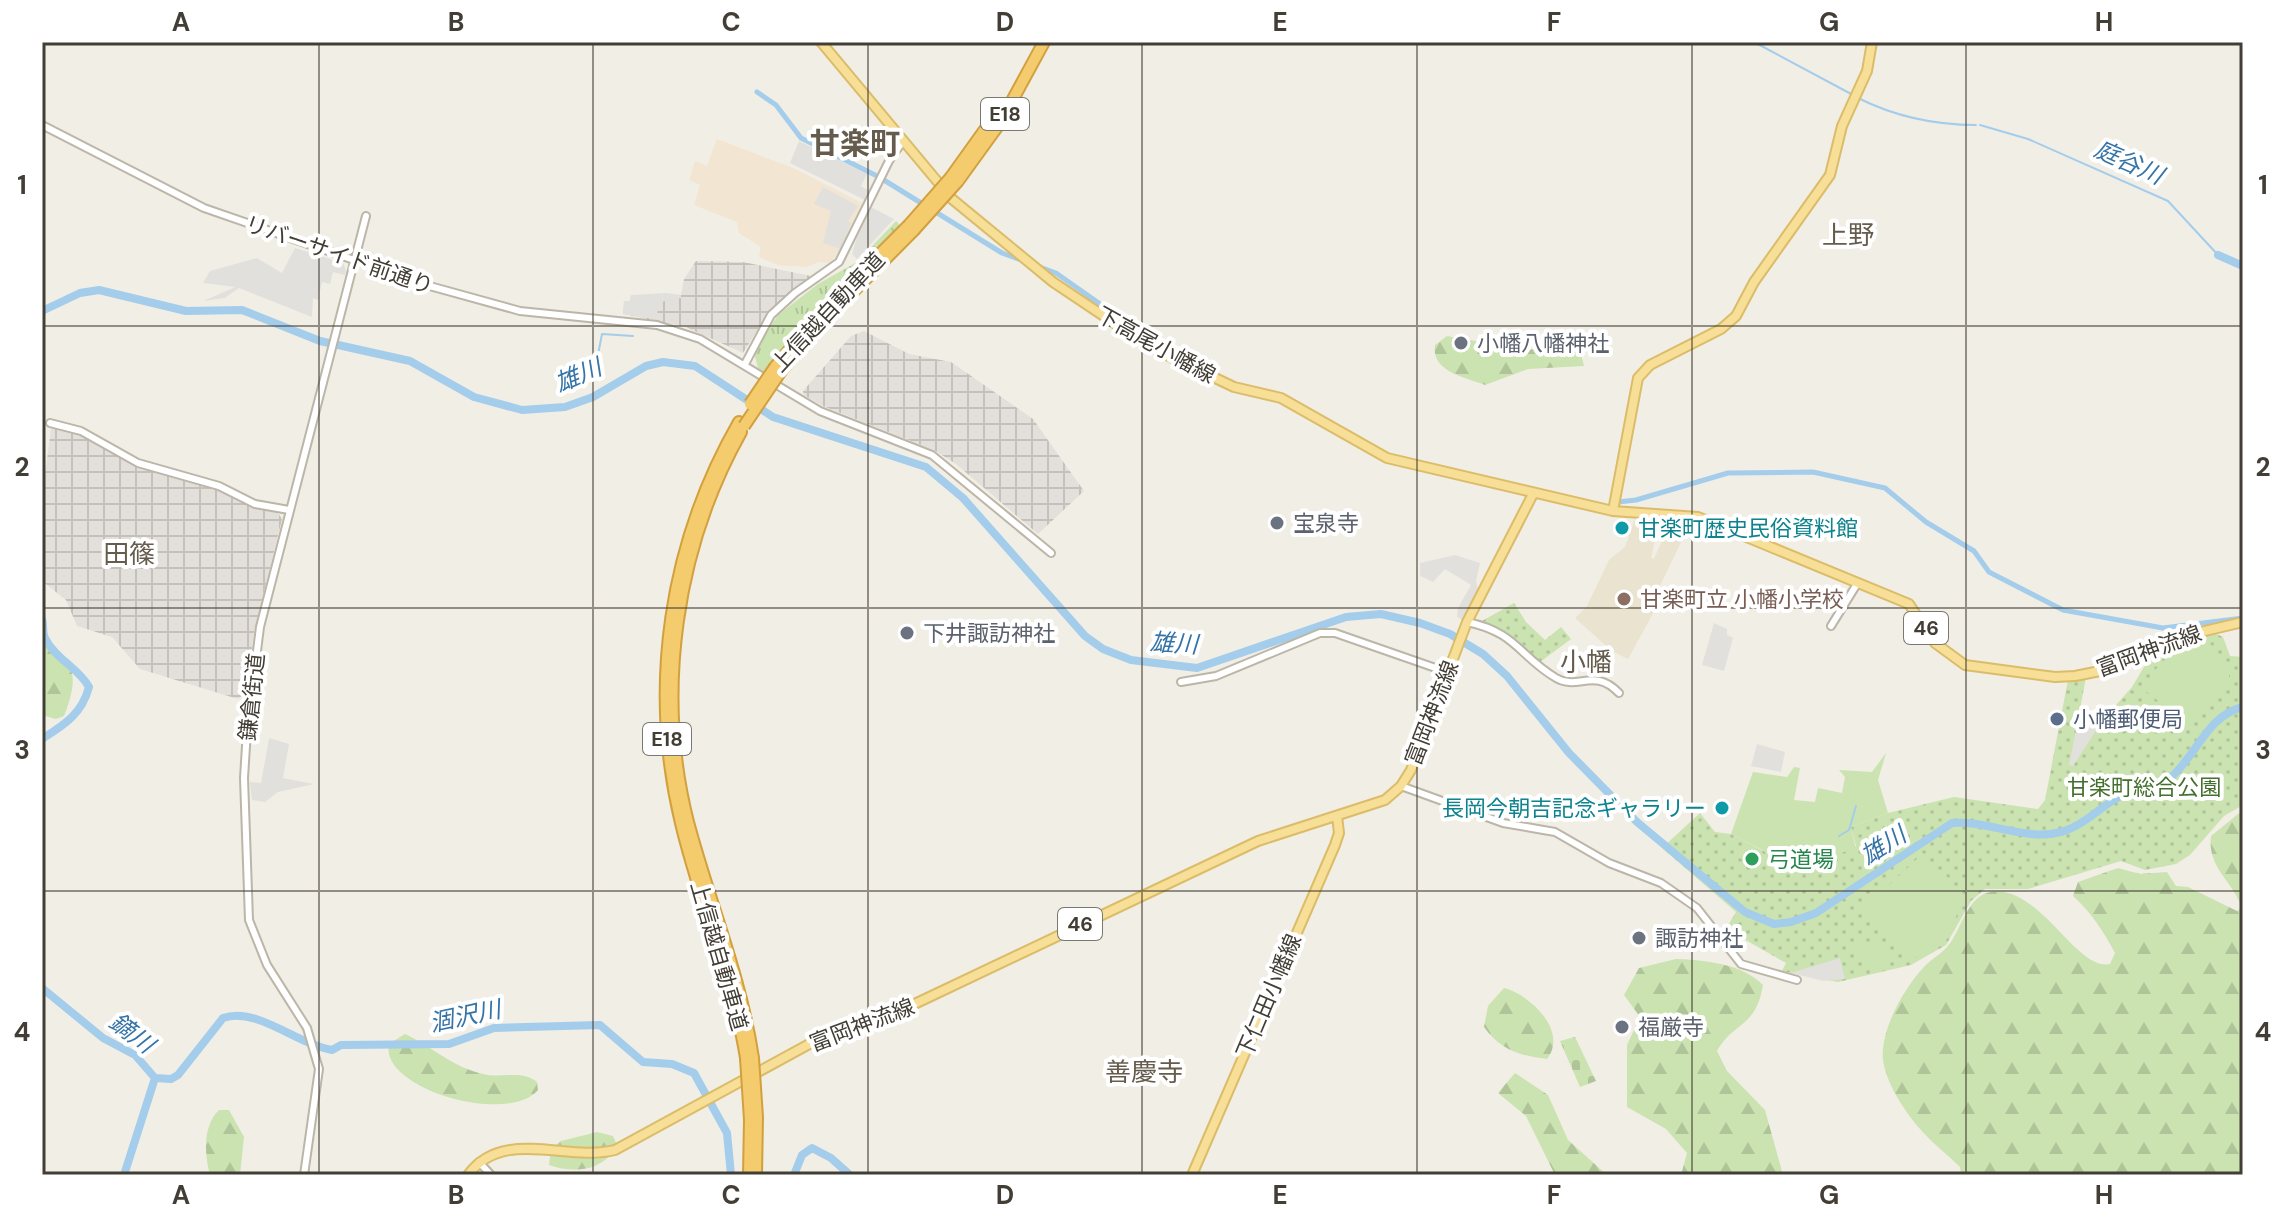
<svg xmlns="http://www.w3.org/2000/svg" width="2285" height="1217" viewBox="0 0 2285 1217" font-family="'DM Sans','Noto Sans JP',sans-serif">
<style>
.commercial{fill:#f2e5d1}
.industrial{fill:url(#industrial-grid)}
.education{fill:#e9e3cf}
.grass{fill:url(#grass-tufts)}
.forest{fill:url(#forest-firs)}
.cemetery{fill:url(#cemetery-stones)}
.park{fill:url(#park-dots)}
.garden{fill:#cae3b0}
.parking{fill:#e2e0dd}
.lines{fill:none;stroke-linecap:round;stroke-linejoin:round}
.stream{stroke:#a4cceb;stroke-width:2}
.canal{stroke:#a4cceb;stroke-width:5}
.river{stroke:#a4cceb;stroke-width:8}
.minor-casing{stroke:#bcb6a8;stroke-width:10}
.major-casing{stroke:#dbbc69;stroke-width:12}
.highway-casing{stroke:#d2a03e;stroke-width:14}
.minor{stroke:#fff;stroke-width:6}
.major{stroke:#f7df98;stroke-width:8}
.highway{stroke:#f4cb6d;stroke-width:10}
.highway-bridge-casing{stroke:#d2a03e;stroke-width:14;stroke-linecap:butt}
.highway-bridge{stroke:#f4cb6d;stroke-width:10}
.grid{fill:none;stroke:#433e35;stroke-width:2;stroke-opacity:0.55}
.worship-dot{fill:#6b7280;stroke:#fff;stroke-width:3}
.culture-dot{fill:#0f9aa8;stroke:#fff;stroke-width:3}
.education-dot{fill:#8d6e63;stroke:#fff;stroke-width:3}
.service-dot{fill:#5c6f8a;stroke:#fff;stroke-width:3}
.leisure-dot{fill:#2e9e5b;stroke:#fff;stroke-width:3}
.labels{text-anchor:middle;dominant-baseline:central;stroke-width:8;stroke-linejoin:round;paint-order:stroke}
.shield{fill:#fff;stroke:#7b7872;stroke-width:2}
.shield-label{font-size:20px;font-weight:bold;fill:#433e35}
.street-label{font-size:22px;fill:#433e35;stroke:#fff}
.worship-label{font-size:22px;fill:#5b616d;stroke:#fff;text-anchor:start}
.culture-label{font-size:22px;fill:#0d838f;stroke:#fff;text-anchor:start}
.education-label{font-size:22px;fill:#785e54;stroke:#fff;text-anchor:start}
.service-label{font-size:22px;fill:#4e5e75;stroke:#fff;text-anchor:start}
.park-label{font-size:22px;fill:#44702d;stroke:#fff}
.leisure-label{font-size:22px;fill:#27864d;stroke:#fff;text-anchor:start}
.water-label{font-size:24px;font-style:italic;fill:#3674a7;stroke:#fff}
.quarter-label{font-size:26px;fill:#655c4d;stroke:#fff}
.district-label{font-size:30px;font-weight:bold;fill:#655c4d;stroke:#fff}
.neatline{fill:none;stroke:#433e35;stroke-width:3}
.grid-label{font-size:26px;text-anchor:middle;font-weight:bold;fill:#433e35}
</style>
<defs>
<pattern id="industrial-grid" width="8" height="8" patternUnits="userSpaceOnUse" patternTransform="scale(2)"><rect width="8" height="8" fill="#e3dfda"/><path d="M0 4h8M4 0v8" fill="none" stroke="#c4c0bc"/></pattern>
<pattern id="grass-tufts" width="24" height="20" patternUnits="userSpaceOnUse" patternTransform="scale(2)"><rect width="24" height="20" fill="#cae3b0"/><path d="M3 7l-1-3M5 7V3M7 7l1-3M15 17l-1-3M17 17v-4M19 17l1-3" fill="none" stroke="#afc498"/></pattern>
<pattern id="forest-firs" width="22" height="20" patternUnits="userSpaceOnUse" patternTransform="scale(2)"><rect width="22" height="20" fill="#cae3b0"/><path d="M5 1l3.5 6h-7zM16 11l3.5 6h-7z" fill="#afc498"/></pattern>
<pattern id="cemetery-stones" width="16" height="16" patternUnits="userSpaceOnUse" patternTransform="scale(2)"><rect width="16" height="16" fill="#cae3b0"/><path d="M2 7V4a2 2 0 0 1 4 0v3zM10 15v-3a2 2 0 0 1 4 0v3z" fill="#afc498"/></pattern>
<pattern id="park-dots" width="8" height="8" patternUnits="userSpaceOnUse" patternTransform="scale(2)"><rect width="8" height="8" fill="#cae3b0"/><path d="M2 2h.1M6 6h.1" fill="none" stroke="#afc498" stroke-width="1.8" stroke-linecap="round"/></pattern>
</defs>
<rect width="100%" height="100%" fill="#f1eee5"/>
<path class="commercial" d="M717,139L793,168L862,203L849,235L831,263L819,262L806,267L778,265L759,257L761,247L739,233L737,222L694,205L700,185L689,180L695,161L707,166Z"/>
<path class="industrial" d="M696,261L743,262L811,276L768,313L743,353L686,327L623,314L624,301H630L631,295H681L684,279Z
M864,331L909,354L951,362L1033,419L1084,491L1038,534L956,464L934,450L823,406L804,395L803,391L851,336Z
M51,428L83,435L136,467L233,494L251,507L278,513L282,519L254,632L246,693L238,699L140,669L112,637L77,626L66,600L42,581V499Z"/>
<path class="education" d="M1636,516H1660L1651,558L1654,559L1665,534L1682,540L1657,592V606L1628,659L1612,651L1575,618L1587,606L1609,560L1625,547Z"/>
<path class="grass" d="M896,221L901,226L812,315L765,372L758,368L754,353L778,315L818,284L857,262Z"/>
<path class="forest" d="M1447,336L1527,350L1565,344L1580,350L1584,366L1528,369L1485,385C1465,377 1431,372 1435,345Z
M42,636C75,661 80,675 64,716L56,719L42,715Z
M2243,810V1175H1961L1960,1167C1947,1154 1932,1143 1920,1129C1905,1112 1886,1083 1883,1060C1880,1030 1904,988 1924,967C1931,959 1940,955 1947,947C1961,932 1967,895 1991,892C2040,884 2076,972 2110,964L2115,953C2104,932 2091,912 2073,896L2078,882L2118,868L2140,874L2167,872L2176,886L2188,887L2237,911L2242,908C2233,881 2207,868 2211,836Z
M1676,959C1705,960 1743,964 1763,985C1756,1028 1734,1021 1717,1051L1727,1071L1765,1110L1783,1175H1681L1687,1153L1666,1129L1627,1107V1045L1640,1017L1624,995L1639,968Z
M1504,988C1529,994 1569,1031 1547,1059C1521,1056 1500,1050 1484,1027L1488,1006Z
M405,1034C433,1047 452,1067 483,1074C502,1079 521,1069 537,1082L538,1090C507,1126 379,1088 389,1044Z
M1515,1073L1548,1095L1568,1140L1607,1175H1555L1526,1116L1498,1093Z
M219,1110H229L244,1137L240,1175H210C204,1154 203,1125 219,1110Z
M597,1132L613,1136L617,1145C604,1171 575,1174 549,1165L551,1148L561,1141Z"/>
<path class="cemetery" d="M1575,1037L1596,1081L1580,1087L1560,1041Z"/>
<path class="park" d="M1514,603L1526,622L1545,640L1561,627L1571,639L1540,662L1508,633L1482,621Z
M2210,631L2223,637L2230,656L2243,657V805L2224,816L2190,855L2176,864L2145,870L2121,861L2028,889H1985L1971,901L1946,945L1911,965L1838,982L1782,971L1786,963L1742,938L1722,935L1736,912L1662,848L1700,813L1715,832L1731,834L1779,859L1782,856L1818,863L1826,855L1856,846L1851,827L1888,813L1954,797L2038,809L2045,800L2068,680L2086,677L2079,715L2102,721L2132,687L2154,650Z"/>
<path class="garden" d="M2209,642L2229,668V684L2191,726L2144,690C2160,656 2173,650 2209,642Z
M1886,753L1878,780L1888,813L1851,827L1856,850L1826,855L1808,876L1782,857L1780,859L1731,834L1753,772L1787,777L1794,767L1800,768L1794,800L1815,802L1818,788L1842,793L1845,777L1839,770L1872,772Z
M1918,858C1978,883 1966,929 1917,958L1906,953L1861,911Z
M1878,939L1881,950L1888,949L1891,963L1866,969L1863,957L1856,959L1853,946Z"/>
<path class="parking" d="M799,141L867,174L861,186L871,192L867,201L790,163Z
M823,187L858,206L848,221L851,223L841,249L823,243L831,211L814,204Z
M871,207L894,219L857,259L852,254L858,233Z
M295,248L343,263L346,271L345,275L333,272L330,284L322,282L318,300L313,298L312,317L239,288L225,298L203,301L235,287L203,283L210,271L257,258L282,273Z
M666,293L681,295V298L661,302L655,319L623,314L624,301H630L631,295Z
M1455,555L1480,563L1476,581L1478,591L1463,620L1457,617L1458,608L1471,585L1445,569L1433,582L1420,576V563Z
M1714,623L1727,629V635L1733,638L1724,671L1702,665Z
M2079,715L2102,721L2073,766L2069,765Z
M269,738L289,744L283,778L314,784L278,792L265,802L252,800L250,782L261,783Z
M1757,744L1785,752L1781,772L1751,766Z
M1840,958L1845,979L1823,981L1791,973Z"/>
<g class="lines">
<path class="stream" d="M1754,42L1853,95
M1858,98C1896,117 1934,125 1976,125
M1980,125L2028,139L2168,201L2218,255
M596,365L602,334L633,336
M1839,836L1849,830L1856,806"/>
<path class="canal" d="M757,92L776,105L801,138L879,177L1002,253L1024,261
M1037,266L1056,273L1150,339L1198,366
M1618,502L1636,500L1728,473L1813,472L1885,488L1926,522L1974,551L1989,572L2063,610L2163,628L2243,618"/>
<path class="river" d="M2218,255L2243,266
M42,311L80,293L99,290L186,311L242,310L320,341L410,361L474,397L522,410L565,407L593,397L646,366L663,362L695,366L773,417L926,467L963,498L1085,636L1103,649L1131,660L1197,668L1346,617L1381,614L1420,623L1450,634L1483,654L1507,676L1569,753L1637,822L1745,912L1774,924L1791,922L1816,913L1952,823C1990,820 2030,844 2067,830C2087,823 2101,806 2119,797C2136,788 2155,790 2170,778C2196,757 2207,715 2243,707
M42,619C44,625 42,633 45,638C55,659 78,667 89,687C82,714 64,725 42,739
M42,988L103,1038L135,1055L155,1078
M155,1078L171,1079L178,1075L223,1018C256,1006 296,1044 332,1050L341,1045L449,1044L494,1028L600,1025L643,1062L672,1064L694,1073L727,1133L731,1175
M124,1175L155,1078
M794,1175L802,1155L812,1148L831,1158L850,1175"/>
<defs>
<path id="minor" d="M42,125L204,208L426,285L520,311L657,325L700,339L820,411L932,455L1051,553
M745,364L771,315L795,293L839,262L889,161L903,141
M50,423L81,431L138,463L219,486L255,504L289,510
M1467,622C1516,632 1519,656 1556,678C1578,691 1594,667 1619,693
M1831,626L1857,584
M1181,682L1216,676L1320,633H1335L1447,672
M1401,786L1503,823L1555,832L1609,863L1661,883L1697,908L1741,964L1797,980
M479,1162L491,1175
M304,1175L319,1069L307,1028L267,965L249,920L244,778L247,730L260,627L366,216"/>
<path id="major" d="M821,42L952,199L1053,282L1150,347L1234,387L1281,398L1387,458L1613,511L1698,517L1909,604L1935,643L1965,665L2055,677L2075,676L2110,669L2192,634L2243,622
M1613,511L1638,378L1650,365L1721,329L1736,316L1754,282L1830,175L1842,126L1867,71L1872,42
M468,1175C503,1127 566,1162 615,1150L824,1036L904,1009L1258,841L1385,800L1401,786L1411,770L1467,622L1533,494
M1192,1175L1335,845L1339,833L1337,816"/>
<path id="highway" d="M951,177L999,110
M958,181L1000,123L1044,42
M775,367L817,317L908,226
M781,371L822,323L914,230
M739,422C669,544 648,687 681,823C700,903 733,977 746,1058
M741,432C676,548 655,692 688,822C709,901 741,977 753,1058"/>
</defs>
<use href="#minor" class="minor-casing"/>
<use href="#major" class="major-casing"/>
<use href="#highway" class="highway-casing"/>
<use href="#minor" class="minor"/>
<use href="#major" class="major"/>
<use href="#highway" class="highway"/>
<defs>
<path id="highway-bridge" d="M908,226L951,177
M914,230L958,181
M750,404L775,367
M744,426L781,371
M746,1058L750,1120L749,1175
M753,1058L757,1117L756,1175"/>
</defs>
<use href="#highway-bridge" class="highway-bridge-casing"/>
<use href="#highway-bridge" class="highway-bridge"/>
</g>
<path class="grid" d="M319,42V1175M593,42V1175M868,42V1175M1142,42V1175M1417,42V1175M1692,42V1175M1966,42V1175M42,326H2243M42,608H2243M42,891H2243"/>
<g class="worship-dot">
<circle cx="1461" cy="343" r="8"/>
<circle cx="1277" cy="523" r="8"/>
<circle cx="907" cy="633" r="8"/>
<circle cx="1639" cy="938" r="8"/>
<circle cx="1622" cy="1027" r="8"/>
</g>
<g class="culture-dot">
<circle cx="1622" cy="528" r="8"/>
<circle cx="1722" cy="808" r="8"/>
</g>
<circle class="education-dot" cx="1624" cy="599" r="8"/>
<circle class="service-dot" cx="2057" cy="719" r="8"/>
<circle class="leisure-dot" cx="1752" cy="859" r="8"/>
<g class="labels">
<g class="shield">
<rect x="981" y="98" width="48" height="32" rx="6"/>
<rect x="1904" y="612" width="44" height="32" rx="6"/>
<rect x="643" y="723" width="48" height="32" rx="6"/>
<rect x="1058" y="908" width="44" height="32" rx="6"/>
</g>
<g class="shield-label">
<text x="1005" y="114">E18</text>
<text x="1926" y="628">46</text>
<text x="667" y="739">E18</text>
<text x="1080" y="924">46</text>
</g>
<g class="street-label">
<text transform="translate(339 255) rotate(19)">リバーサイド前通り</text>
<text transform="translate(828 312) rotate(-47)">上信越自動車道</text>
<text transform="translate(1156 345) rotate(29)">下高尾小幡線</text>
<text transform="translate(2149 651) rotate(-20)">富岡神流線</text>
<text transform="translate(252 697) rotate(-84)">鎌倉街道</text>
<text transform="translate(1432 713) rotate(-69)">富岡神流線</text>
<text transform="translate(719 956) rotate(74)">上信越自動車道</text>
<text transform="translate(1269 996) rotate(-67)">下仁田小幡線</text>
<text transform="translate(862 1025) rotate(-21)">富岡神流線</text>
</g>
<g class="worship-label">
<text x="1477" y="343">小幡八幡神社</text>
<text x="1293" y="523">宝泉寺</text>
<text x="923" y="633">下井諏訪神社</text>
<text x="1655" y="938">諏訪神社</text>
<text x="1638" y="1027">福厳寺</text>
</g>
<g class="culture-label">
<text x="1638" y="528">甘楽町歴史民俗資料館</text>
<text x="1706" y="808" text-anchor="end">長岡今朝吉記念ギャラリー</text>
</g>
<g class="education-label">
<text x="1640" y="599">甘楽町立 小幡小学校</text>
</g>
<g class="service-label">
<text x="2073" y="719">小幡郵便局</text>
</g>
<g class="park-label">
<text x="2144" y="787">甘楽町総合公園</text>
</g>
<g class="leisure-label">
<text x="1768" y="859">弓道場</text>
</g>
<g class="water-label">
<text transform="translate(2129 162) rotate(24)">庭谷川</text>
<text transform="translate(578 375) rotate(-23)">雄川</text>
<text transform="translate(1174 643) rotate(3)">雄川</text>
<text transform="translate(1883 845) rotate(-33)">雄川</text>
<text transform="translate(465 1016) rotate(-12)">涸沢川</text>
<text transform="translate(132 1033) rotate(37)">鏑川</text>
</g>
<g class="quarter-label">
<text x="1848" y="235">上野</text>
<text x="129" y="554">田篠</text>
<text x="1586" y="662">小幡</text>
<text x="1144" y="1072">善慶寺</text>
</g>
<g class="district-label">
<text x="855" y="143">甘楽町</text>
</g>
</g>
<rect width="2285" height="1217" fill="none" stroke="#ffffff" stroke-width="88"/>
<rect x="44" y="44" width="2197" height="1129" class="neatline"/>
<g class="grid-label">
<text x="181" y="31">A</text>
<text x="456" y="31">B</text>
<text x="731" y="31">C</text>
<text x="1005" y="31">D</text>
<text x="1280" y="31">E</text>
<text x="1554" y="31">F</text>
<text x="1829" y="31">G</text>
<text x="2104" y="31">H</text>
<text x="22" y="194">1</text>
<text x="2263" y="194">1</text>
<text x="22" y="476">2</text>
<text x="2263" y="476">2</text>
<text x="22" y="759">3</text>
<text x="2263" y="759">3</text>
<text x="22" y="1041">4</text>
<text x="2263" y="1041">4</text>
<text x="181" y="1204">A</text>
<text x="456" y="1204">B</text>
<text x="731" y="1204">C</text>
<text x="1005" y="1204">D</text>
<text x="1280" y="1204">E</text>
<text x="1554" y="1204">F</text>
<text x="1829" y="1204">G</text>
<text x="2104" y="1204">H</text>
</g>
</svg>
